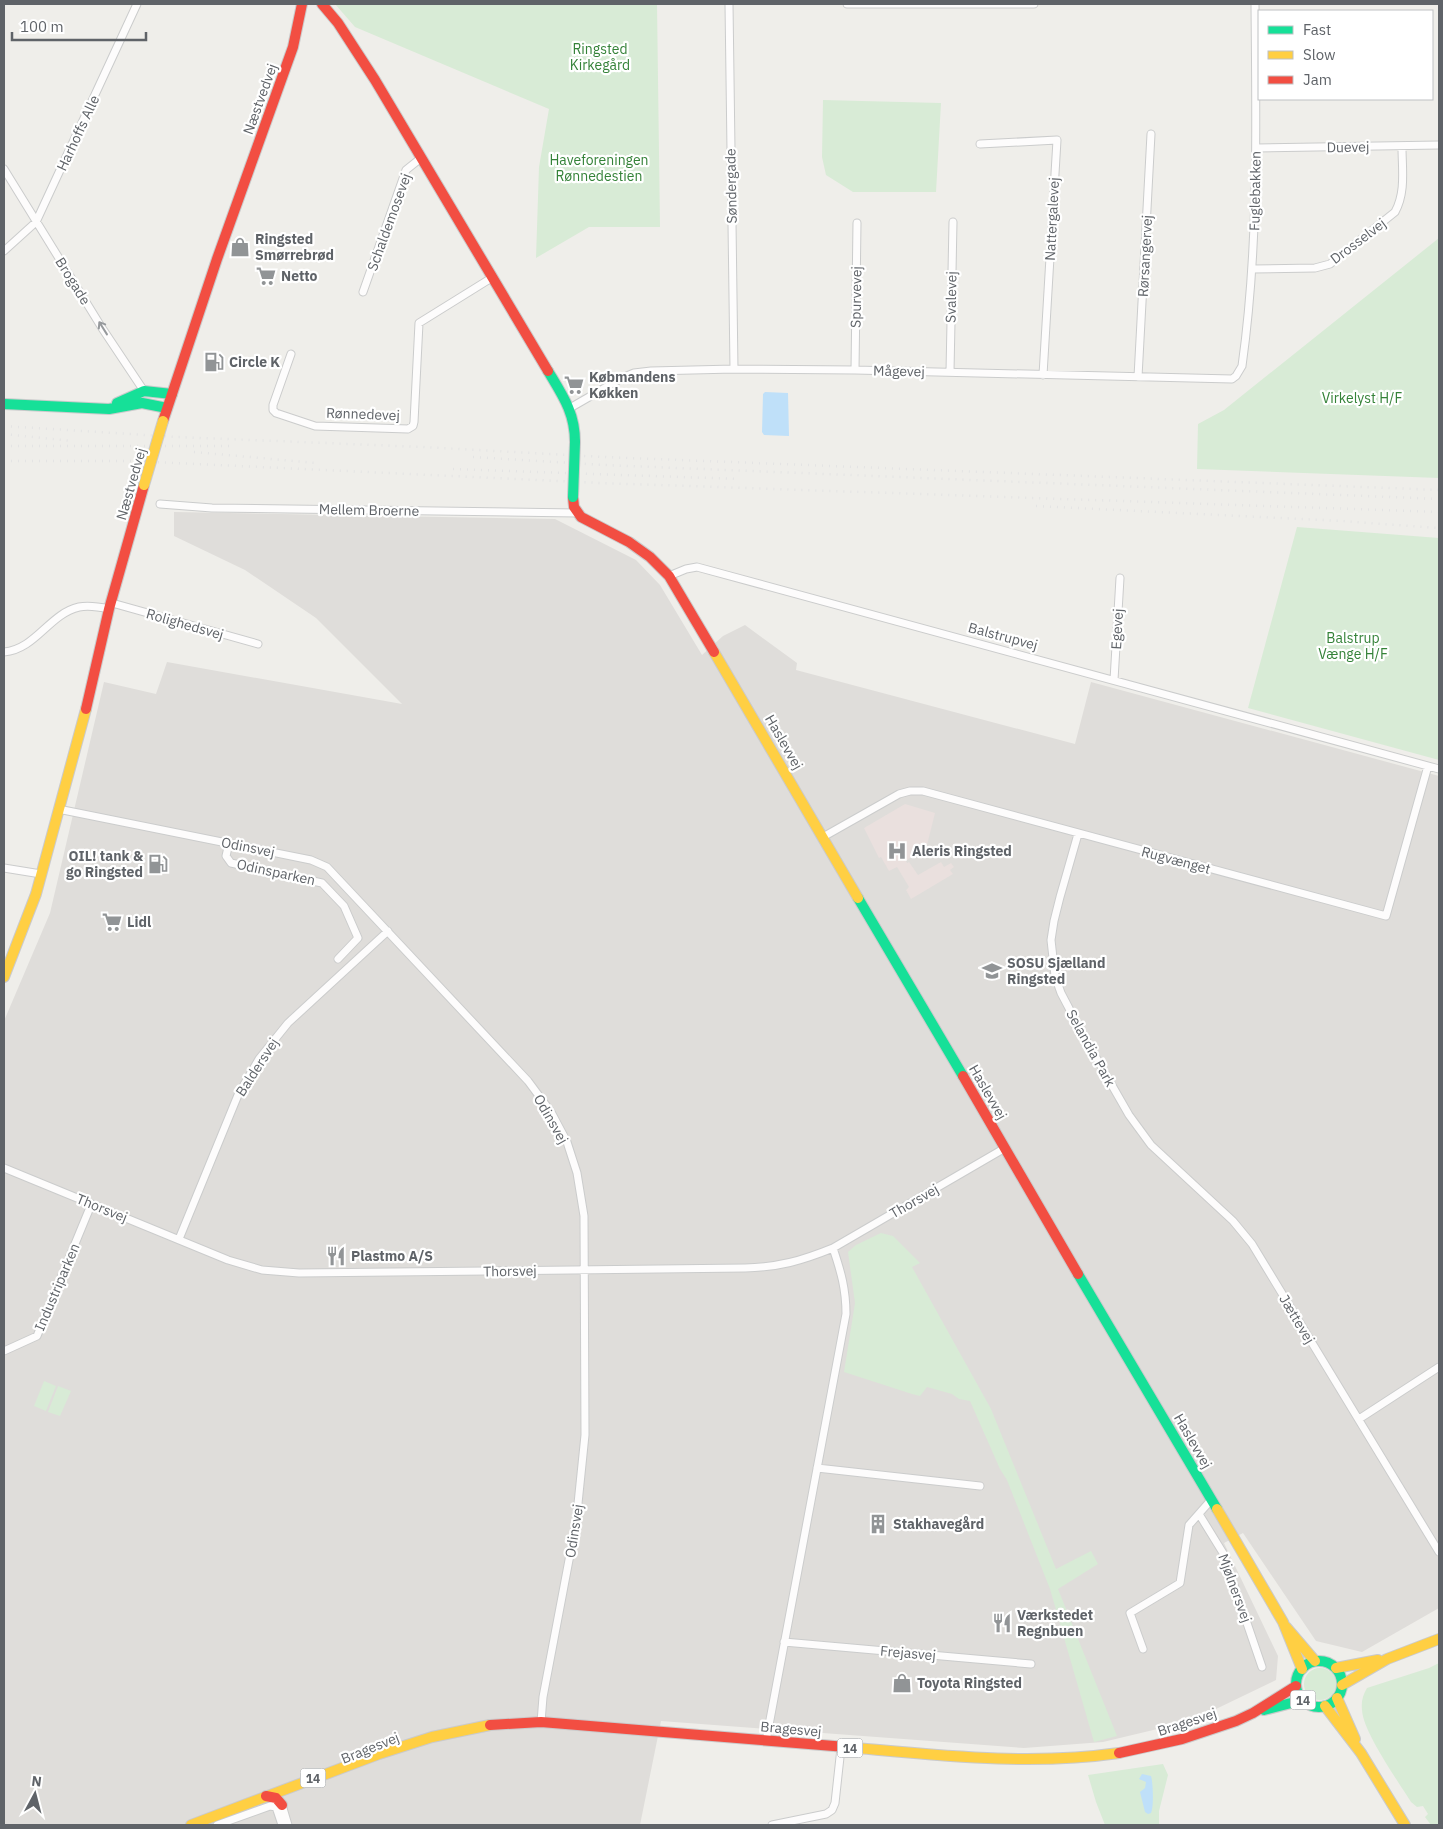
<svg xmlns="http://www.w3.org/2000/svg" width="1443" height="1829" viewBox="0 0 1443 1829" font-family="'IBM Plex Sans',sans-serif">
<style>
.industrial{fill:#dfddda}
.medical{fill:#eae0de}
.green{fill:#d8ebd6}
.water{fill:#bfe0f9}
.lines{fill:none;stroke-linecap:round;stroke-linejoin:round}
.street-casing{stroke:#cbcccc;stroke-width:9}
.fast-casing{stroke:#cacacb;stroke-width:12}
.slow-casing{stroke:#cacacb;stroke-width:12}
.jam-casing{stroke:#cacacb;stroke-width:12}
.street{stroke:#fdfcfc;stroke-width:7}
.fast{stroke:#16e098;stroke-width:10}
.slow{stroke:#ffcf43;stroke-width:10}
.jam{stroke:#f24e42;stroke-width:10}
.rail{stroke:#e4e4e4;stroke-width:2.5;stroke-dasharray:1 6;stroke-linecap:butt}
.fast-bridge-casing{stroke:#cacacb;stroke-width:12;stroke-linecap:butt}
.slow-bridge-casing{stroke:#cacacb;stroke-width:12;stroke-linecap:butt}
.fast-bridge{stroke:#16e098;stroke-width:10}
.slow-bridge{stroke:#ffcf43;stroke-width:10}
.oneway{stroke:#96999c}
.labels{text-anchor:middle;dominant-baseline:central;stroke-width:4.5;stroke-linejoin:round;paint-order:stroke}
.shield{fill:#fff;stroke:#8f9295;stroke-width:1}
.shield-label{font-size:12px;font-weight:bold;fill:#5f6368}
.park-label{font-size:14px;fill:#348238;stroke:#fff}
.street-label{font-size:14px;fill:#5f6368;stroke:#fff}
.poi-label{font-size:14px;font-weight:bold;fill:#5f6368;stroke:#fff;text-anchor:start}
</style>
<rect width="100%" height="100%" fill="#efeeea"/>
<path class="industrial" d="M174,512L555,519L636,560L660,585L702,655L723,636L745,625L797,663L796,670L1075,744L1091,682L1439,776V1608L1362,1652L1316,1641L1243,1533L1224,1543L1278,1656L1276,1680L1191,1721L1103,1742L1024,1748L661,1721L640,1825H4V1021L50,913L104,682L156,694L167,662L402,704L316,618L245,570L174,536Z"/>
<path class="medical" d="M905,804L935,813L927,845L906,861L907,863L909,862L918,875L941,862L944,867L951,863L954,867L950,870L953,874L911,899L906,890L909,887L897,867L889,871L881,857L879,858L864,828Z"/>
<path class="green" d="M335,4H657L660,227H589L536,258L539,167L549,109L355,27Z
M823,100L941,103L936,192H853L826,175L822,157Z
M1439,238V478L1197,469L1198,424L1224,410Z
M1297,527L1439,538V760L1248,708Z
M881,1233L893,1236L920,1263L912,1267L991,1409L1056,1569L1091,1551L1098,1564L1058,1589L1117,1736L1094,1742L1050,1589L1007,1480L1000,1469L970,1401L959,1399L952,1394L927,1387L920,1396L912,1394L844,1372L855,1303L848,1252L856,1245Z
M44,1381L56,1386L46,1411L34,1406Z
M58,1386L71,1391L60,1416L48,1412Z
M1439,1663V1825H1431L1425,1817L1428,1814L1423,1806L1417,1807L1411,1802C1398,1781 1363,1732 1362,1710C1361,1701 1363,1695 1367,1688L1429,1668Z
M1304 1684a16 16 0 1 1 32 0a16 16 0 1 1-32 0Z
M1163,1764L1168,1775L1159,1811V1825H1105L1096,1802L1088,1775Z"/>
<path class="water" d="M765,392L788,393L789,436L764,435L762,432L763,394Z
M1142,1774L1151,1776C1153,1782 1154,1807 1151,1813L1148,1814L1145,1812L1140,1792L1145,1788L1146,1782L1139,1779Z"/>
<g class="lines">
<defs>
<path id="street" d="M729,4L734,369
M847,4H1034
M980,144L1057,140L1043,375
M1257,148L1439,145
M4,169L102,328L144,391
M4,251L36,222L137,4
M1253,269L1315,268L1330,264L1395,212C1406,192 1402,169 1402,147
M363,292L406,170L421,158
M291,354L273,405V410L276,413L315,426L408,429L413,426L414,422L419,323L493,277
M855,370L857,223
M950,372L953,222
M1138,377L1151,134
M570,408L622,378L634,373L651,371L734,369L855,370L1232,379L1236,376L1242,366C1259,245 1256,125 1255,4
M160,504L212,508L577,513
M669,576L686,569L697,567L1439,769
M112,603L258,644
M4,652C36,649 49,614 79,607C89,605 100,607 109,609
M1114,680L1120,578
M58,809L311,860L327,867L528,1081L551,1112L567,1142L577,1173L584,1216L585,1435L576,1523L543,1697L541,1722
M1078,834L1060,897L1054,921L1051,940L1055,976L1061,993L1082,1033L1129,1115L1151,1145L1233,1221L1252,1244L1439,1552
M823,837L899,794L910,791H923L1386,916L1428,766
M229,843L226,856L231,863L322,883L344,906L358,938L338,959
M4,868L41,874
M4,1168L228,1260L262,1270L299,1273L745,1268C779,1267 801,1261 833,1248L1005,1148
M179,1239L238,1095L259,1059L288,1023L388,931
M4,1351L37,1336L91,1205
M1359,1419L1439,1367
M817,1468L980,1486
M1199,1514L1223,1553L1262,1667
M784,1642L1031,1664
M1143,1649L1130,1613L1180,1583L1189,1525L1211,1500
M766,1741L846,1314C846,1289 841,1272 833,1248
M273,1798L282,1825
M282,1805L288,1825
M217,1825L270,1806L276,1807
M772,1825L826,1814L832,1810L835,1803L841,1748"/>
<path id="fast" d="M548,371C563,396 575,413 575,442
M117,403L144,391L172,394
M4,404L109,409L142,403L167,408
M858,898L963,1076
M1078,1274L1217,1509
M1296 1684a23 23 0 1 1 46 0a23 23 0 1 1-46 0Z
M1264,1710L1303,1700"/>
<path id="slow" d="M714,652L858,898
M4,977L36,894L86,709
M1217,1509L1283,1622L1302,1669
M1286,1627L1315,1661
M1336,1668L1378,1660
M1342,1685L1387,1659L1439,1639
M1337,1698L1355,1739
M1325,1706L1361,1753L1405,1825
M846,1747C937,1755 1028,1766 1119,1753
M191,1825L379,1754L432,1737L490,1725"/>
<path id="jam" d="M322,4L338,23L375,80L548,371
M163,421L217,259L293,47L302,4
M573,497L574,507L581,517L629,542L650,557L669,576L714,652
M86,709L109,609L144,485
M963,1076L1078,1274
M490,1725L541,1722L846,1747
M1119,1753L1182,1739L1236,1721L1253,1713L1296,1686
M266,1796L276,1798L282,1805"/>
</defs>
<use href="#street" class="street-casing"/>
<use href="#fast" class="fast-casing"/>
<use href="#slow" class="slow-casing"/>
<use href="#jam" class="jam-casing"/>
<use href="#street" class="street"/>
<use href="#fast" class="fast"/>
<use href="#slow" class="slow"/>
<use href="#jam" class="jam"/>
<path class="rail" d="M4,426L177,437L423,447L604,457L1439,490
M4,434L72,441
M4,446H231
M194,452L316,463
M473,457L604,465L1439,499
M4,461H132L601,483L1439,512
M453,469L738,479
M1036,506L1342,521L1439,528"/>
<defs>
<path id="fast-bridge" d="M573,497L575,442"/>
<path id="slow-bridge" d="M144,485L163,421"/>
</defs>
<use href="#fast-bridge" class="fast-bridge-casing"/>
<use href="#slow-bridge" class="slow-bridge-casing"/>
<use href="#fast-bridge" class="fast-bridge"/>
<use href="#slow-bridge" class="slow-bridge"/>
</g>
<defs><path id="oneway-shaft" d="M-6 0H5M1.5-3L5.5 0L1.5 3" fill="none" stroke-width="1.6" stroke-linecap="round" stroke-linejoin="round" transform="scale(1.25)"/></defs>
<use class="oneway" href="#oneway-shaft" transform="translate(103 328) rotate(-122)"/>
<defs>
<symbol id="shop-bare" viewBox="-9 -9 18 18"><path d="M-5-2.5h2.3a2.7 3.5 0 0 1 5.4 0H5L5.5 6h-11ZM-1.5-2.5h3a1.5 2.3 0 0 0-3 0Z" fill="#919496" stroke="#fff" stroke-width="2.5" paint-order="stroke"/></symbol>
<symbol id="supermarket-bare" viewBox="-9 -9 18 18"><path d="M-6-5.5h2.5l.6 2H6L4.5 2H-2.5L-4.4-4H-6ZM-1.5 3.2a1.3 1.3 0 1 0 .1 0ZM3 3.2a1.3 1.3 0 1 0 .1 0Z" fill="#919496" stroke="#fff" stroke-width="2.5" paint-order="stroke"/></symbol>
<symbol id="fuel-bare" viewBox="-9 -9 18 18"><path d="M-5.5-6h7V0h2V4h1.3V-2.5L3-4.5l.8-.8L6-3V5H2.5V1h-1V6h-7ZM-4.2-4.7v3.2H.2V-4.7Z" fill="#919496" stroke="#fff" stroke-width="2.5" paint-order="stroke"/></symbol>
<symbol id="hospital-bare" viewBox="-9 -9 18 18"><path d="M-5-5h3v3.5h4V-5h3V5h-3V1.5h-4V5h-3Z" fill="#919496" stroke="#fff" stroke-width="2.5" paint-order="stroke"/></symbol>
<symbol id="school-bare" viewBox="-9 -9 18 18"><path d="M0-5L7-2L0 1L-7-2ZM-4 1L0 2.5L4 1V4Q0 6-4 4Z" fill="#919496" stroke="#fff" stroke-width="2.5" paint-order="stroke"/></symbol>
<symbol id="restaurant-bare" viewBox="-9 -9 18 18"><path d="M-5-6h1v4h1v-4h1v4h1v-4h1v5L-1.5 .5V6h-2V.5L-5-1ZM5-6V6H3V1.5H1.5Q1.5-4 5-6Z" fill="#919496" stroke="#fff" stroke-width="2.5" paint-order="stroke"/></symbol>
<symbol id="building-bare" viewBox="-9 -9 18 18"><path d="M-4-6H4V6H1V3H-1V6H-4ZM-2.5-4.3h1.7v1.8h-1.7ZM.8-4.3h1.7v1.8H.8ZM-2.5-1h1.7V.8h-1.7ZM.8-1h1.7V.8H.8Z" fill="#919496" stroke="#fff" stroke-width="2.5" paint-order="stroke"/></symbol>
</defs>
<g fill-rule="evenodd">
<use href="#shop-bare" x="226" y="233" width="28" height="28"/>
<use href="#supermarket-bare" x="252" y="262" width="28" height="28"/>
<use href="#fuel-bare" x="200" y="348" width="28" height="28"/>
<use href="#supermarket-bare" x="560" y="371" width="28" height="28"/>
<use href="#hospital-bare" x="883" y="837" width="28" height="28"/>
<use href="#fuel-bare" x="144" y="850" width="28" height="28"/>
<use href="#supermarket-bare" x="98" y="908" width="28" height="28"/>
<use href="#school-bare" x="978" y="957" width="28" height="28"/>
<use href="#restaurant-bare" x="322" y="1242" width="28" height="28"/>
<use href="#building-bare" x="864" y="1510" width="28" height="28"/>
<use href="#restaurant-bare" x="988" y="1609" width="28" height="28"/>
<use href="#shop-bare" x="888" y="1669" width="28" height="28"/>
</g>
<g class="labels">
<g class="shield">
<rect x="1290.5" y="1690.5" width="25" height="19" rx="4"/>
<rect x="837.5" y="1738.5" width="25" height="19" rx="4"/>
<rect x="300.5" y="1768.5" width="25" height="19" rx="4"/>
</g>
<g class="shield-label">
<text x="1303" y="1700">14</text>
<text x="850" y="1748">14</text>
<text x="313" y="1778">14</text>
</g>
<g class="park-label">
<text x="600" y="49">Ringsted<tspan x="600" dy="16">Kirkegård</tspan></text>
<text x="599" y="160">Haveforeningen<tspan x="599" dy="16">Rønnedestien</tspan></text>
<text x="1362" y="398">Virkelyst H/F</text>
<text x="1353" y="638">Balstrup<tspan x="1353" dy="16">Vænge H/F</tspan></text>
</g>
<g class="street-label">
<text transform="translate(260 99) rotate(-70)">Næstvedvej</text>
<text transform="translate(78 133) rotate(-65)">Harhoffs Alle</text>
<text transform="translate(1348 147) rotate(-1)">Duevej</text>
<text transform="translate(731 186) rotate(-91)">Søndergade</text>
<text transform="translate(1255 191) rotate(-89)">Fuglebakken</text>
<text transform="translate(1052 219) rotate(-87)">Nattergalevej</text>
<text transform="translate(389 222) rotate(-70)">Schaldemosevej</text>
<text transform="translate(1358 241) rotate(-37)">Drosselvej</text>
<text transform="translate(1145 256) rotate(-87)">Rørsangervej</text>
<text transform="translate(73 281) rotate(58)">Brogade</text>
<text transform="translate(856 297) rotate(-89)">Spurvevej</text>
<text transform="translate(951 297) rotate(-89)">Svalevej</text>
<text transform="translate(899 371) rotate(1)">Mågevej</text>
<text transform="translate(363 414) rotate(2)">Rønnedevej</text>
<text transform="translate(131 484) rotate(-74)">Næstvedvej</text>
<text transform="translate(369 510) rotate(1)">Mellem Broerne</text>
<text transform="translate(185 624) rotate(16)">Rolighedsvej</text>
<text transform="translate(1117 629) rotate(-87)">Egevej</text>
<text transform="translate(1003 636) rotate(15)">Balstrupvej</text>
<text transform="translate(784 742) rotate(60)">Haslevvej</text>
<text transform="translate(248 847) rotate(11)">Odinsvej</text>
<text transform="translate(1176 860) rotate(15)">Rugvænget</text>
<text transform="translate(276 872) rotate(12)">Odinsparken</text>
<text transform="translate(1091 1048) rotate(61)">Selandia Park</text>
<text transform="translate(257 1067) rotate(-57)">Baldersvej</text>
<text transform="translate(988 1092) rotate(60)">Haslevvej</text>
<text transform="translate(551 1119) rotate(60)">Odinsvej</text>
<text transform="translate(914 1201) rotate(-30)">Thorsvej</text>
<text transform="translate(102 1208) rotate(22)">Thorsvej</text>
<text transform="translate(510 1271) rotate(-1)">Thorsvej</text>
<text transform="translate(57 1287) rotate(-67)">Industriparken</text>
<text transform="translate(1297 1319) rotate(59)">Jættevej</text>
<text transform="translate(1193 1441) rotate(60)">Haslevvej</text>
<text transform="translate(574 1531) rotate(-81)">Odinsvej</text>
<text transform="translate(1235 1588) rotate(70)">Mjølnersvej</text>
<text transform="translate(908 1653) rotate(5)">Frejasvej</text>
<text transform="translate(1187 1722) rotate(-18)">Bragesvej</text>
<text transform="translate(791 1729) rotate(5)">Bragesvej</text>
<text transform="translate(370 1748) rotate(-22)">Bragesvej</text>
</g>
<g class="poi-label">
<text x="255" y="239">Ringsted<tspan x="255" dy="16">Smørrebrød</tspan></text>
<text x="281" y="276">Netto</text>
<text x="229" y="362">Circle K</text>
<text x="589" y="377">Købmandens<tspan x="589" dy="16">Køkken</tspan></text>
<text x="912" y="851">Aleris Ringsted</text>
<text x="143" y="856" text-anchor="end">OIL! tank &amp;<tspan x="143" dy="16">go Ringsted</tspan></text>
<text x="127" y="922">Lidl</text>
<text x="1007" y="963">SOSU Sjælland<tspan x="1007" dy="16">Ringsted</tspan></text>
<text x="351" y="1256">Plastmo A/S</text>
<text x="893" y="1524">Stakhavegård</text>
<text x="1017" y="1615">Værkstedet<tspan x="1017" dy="16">Regnbuen</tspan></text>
<text x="917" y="1683">Toyota Ringsted</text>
</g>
</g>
<rect width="1443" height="1829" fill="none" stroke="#5f6368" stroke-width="10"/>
<rect x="1258" y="10" width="175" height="90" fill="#ffffff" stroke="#bfc1c3"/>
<rect x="1268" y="26" width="25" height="8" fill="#16e098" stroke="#bfc1c3"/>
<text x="1303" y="35" font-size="15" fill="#5f6368">Fast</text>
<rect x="1268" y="51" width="25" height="8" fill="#ffcf43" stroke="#bfc1c3"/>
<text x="1303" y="60" font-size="15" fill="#5f6368">Slow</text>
<rect x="1268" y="76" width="25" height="8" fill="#f24e42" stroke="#bfc1c3"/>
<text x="1303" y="85" font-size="15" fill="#5f6368">Jam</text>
<g transform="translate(35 1794) rotate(7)" stroke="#ffffff" stroke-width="4" paint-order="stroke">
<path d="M0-4L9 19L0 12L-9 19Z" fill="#5f6368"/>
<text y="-8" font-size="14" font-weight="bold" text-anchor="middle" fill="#5f6368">N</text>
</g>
<path d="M12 32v8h134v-8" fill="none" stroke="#5f6368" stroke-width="2.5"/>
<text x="20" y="32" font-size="15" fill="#5f6368" stroke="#ffffff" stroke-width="4" paint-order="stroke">100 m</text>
</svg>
